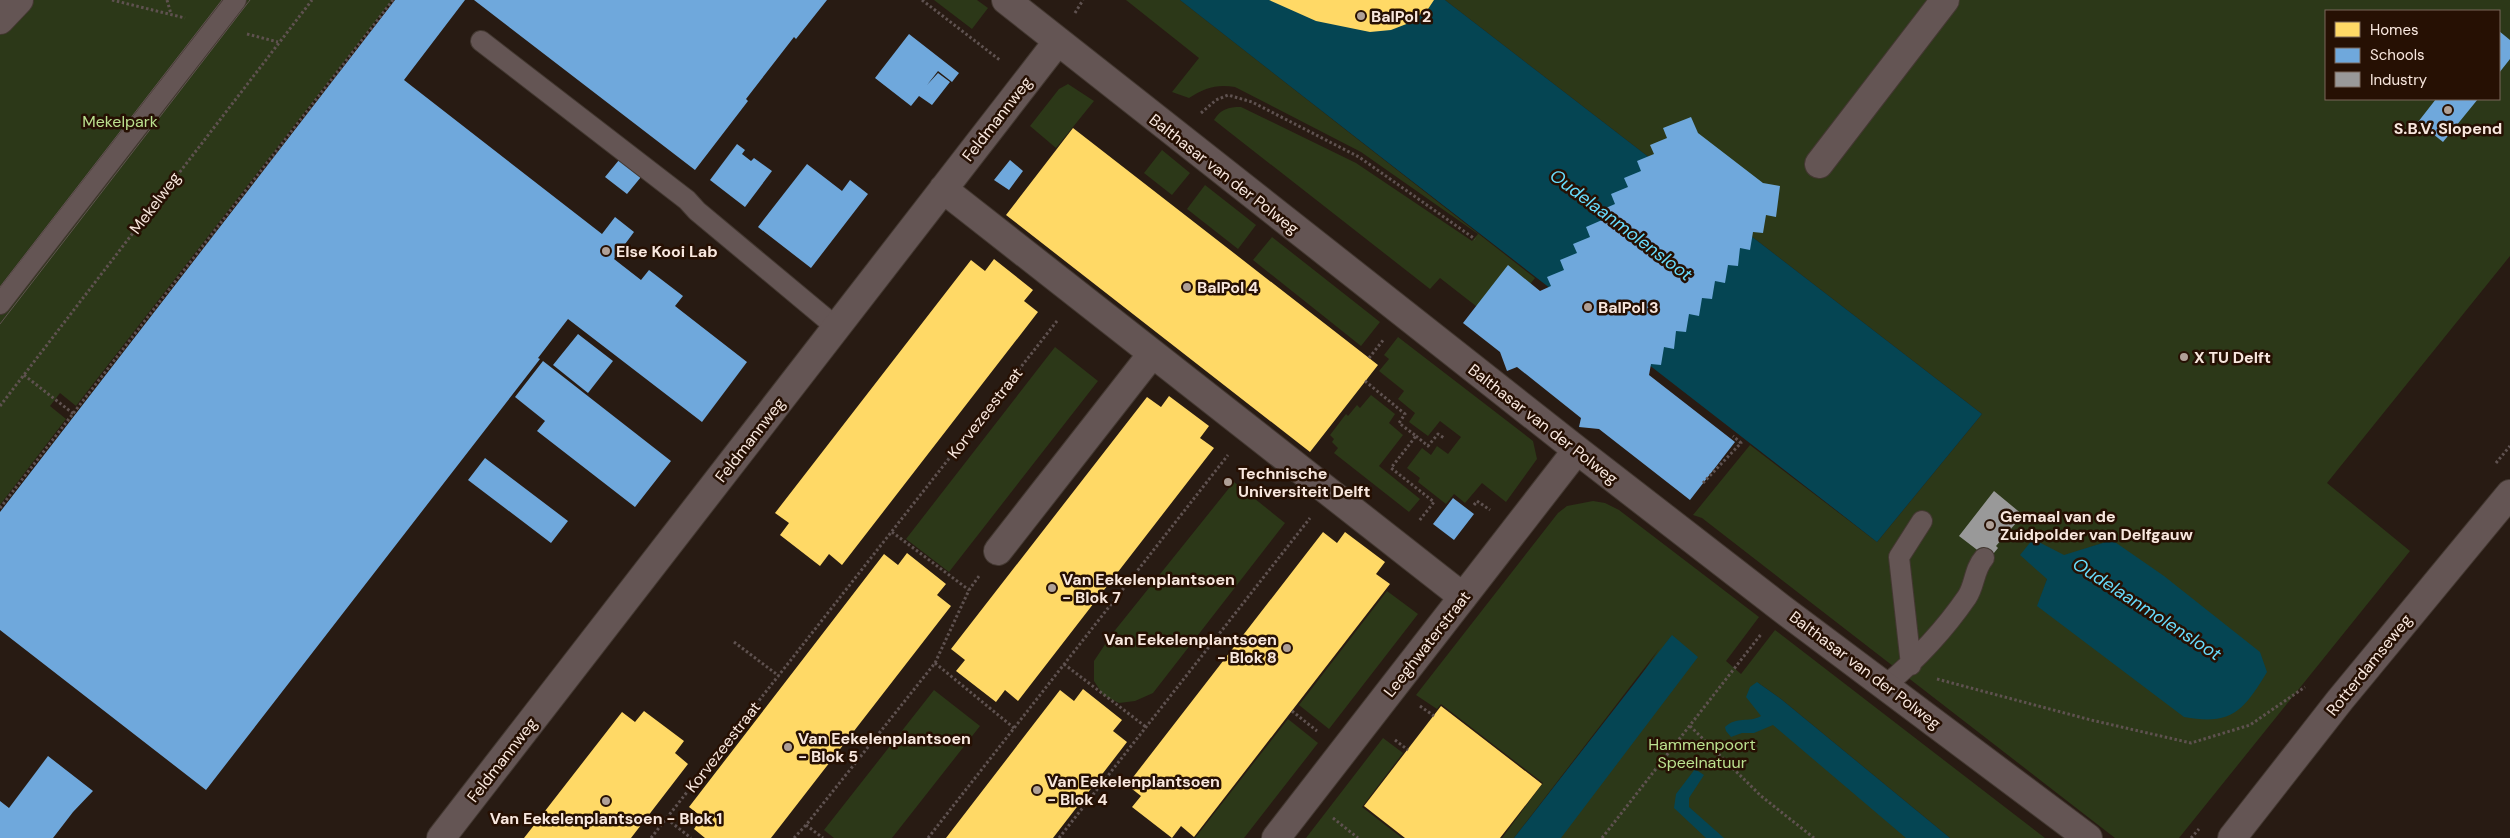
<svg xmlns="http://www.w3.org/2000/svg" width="2510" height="838" viewBox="0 0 2510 838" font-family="'DM Sans',sans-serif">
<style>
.green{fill:#2c3818;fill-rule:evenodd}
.water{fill:#054553}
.homes{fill:#ffd966}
.schools{fill:#6fa8dc}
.industry{fill:#999}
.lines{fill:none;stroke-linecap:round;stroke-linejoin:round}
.service-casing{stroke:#433831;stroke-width:22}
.pedestrian-casing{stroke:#433831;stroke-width:30}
.minor-casing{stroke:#433831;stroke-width:30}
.tertiary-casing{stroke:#433831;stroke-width:30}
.path{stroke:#5f5250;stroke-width:3;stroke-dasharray:2.5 2.5;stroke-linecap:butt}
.service{stroke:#645554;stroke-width:20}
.pedestrian{stroke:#645554;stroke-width:28}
.minor{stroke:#645554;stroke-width:28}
.tertiary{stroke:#645554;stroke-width:28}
.tram{stroke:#605350;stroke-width:1}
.poi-dot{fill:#afa097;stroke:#261003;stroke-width:2}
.labels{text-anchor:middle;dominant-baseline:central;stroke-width:5;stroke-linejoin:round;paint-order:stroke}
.poi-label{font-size:16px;font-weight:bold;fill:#f8e7de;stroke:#261003;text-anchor:start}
.street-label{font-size:16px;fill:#f8e7de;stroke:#261003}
.park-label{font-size:16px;fill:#bbe18f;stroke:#261003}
.water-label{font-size:18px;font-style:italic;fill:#68dcfd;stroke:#261003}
</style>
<rect width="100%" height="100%" fill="#281b13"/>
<path class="green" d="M0,0H392L76,406L60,393L50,406L66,419L0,505Z
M934,0H977L988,8L972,29Z
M1126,0H1180L1189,7L1535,278L1499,324L1440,278L1430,289L1214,120C1221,109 1228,107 1241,107L1356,163L1472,241L1478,234L1361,152L1235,87C1216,84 1205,88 1189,98L1172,92L1199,58Z
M1445,0H2510V256L2327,483L2410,551L2179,838H2115L1702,518L1693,515L1750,445L1877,542L1982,414ZM2326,11H2499V99H2326ZM2112,540L2038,607L2047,579L2064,556Z
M1068,84L1094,101L1056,148L1030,126L1059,89Z
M1162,150L1190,173L1172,195L1144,173Z
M1205,185L1256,225L1238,249L1187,209Z
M1272,237L1380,322L1361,346L1253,260Z
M1398,337L1533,441L1537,459L1506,502L1482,483L1465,503L1454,494L1446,504L1418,482L1420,478L1407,468L1422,448L1431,455L1437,446L1448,454L1461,437L1440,421L1428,436L1409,422L1415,413L1398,399L1404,391L1379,371L1389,359L1384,355Z
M1055,347L1098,381L949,572L906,539Z
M1371,395L1395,414L1389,423L1403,435L1379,466L1420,499L1409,512L1334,453L1338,448L1332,442L1334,439L1330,435L1346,414L1348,416L1357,405L1360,408Z
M1234,482L1285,523L1153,693L1135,701L1119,703L1103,695L1094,681V661L1112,634Z
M1593,501L1605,503L1619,510L1759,617L1726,661L1741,674L1775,630L2045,838H1950L1781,699L1757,682L1938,838H1530L1659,649L1514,838H1502L1543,783L1441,704L1437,709L1416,695L1558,513L1567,506Z
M1387,591L1418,614L1329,729L1299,705Z
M934,690L980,726L892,838H834L824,830Z
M1288,719L1318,743L1244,838H1195Z
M1383,738L1403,753L1362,807L1402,838H1306Z"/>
<path class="water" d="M1180,0H1445L1982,414L1877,542C1645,361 1412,182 1180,0Z
M2033,539L2064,555L2112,540L2164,576L2260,652L2267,672C2244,710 2232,726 2184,717L2037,606L2047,579L2020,555Z
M1672,635L1698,657L1561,838H1514Z
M1757,682L1781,699L1950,838H1906L1773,725L1754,733H1742L1731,737L1726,731L1725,727C1736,716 1749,723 1761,716L1746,697L1750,687Z
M1695,769L1704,775L1689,798V807L1724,838H1706L1674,808L1676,794Z"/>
<path class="homes" d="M1269,0H1434L1428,9L1409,23L1391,30L1370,32L1316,21Z
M1073,128L1378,365L1310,452L1006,215Z
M994,259L1033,290L1024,301L1038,312L842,565L829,554L820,566L780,535L789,523L775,513L971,260L985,271Z
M1169,396L1209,426L1200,438L1214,448L1018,701L1005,690L996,702L956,671L965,660L951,649L1147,397L1161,407Z
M1323,532L1337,543L1345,532L1385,562L1376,574L1390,584L1194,837L1181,826L1172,838L1132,807L1141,796L1127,785Z
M907,553L946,584L937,595L951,606L771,838H705L694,829L702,817L689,807L884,554L898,565Z
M1083,689L1122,720L1113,731L1127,742L1053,838H946L1060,690L1074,701Z
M1441,706L1542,784L1500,838H1405L1364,806Z
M644,711L684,741L675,753L688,764L631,838H524L622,712L635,722Z"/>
<path class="schools" d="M395,0H465L404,80L602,234L615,217L634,232L614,259L641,280L649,270L683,296L675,306L747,362L702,422L568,319L538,358L540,359L206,790L0,630V512Z
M474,0H827L796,39L794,37L746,99L748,101L695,170Z
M2499,31L2510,40V59L2499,73Z
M909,34L959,73L952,82L938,71L927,85L938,73L950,82L932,105L919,96L911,106L875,78Z
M2436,99H2478L2443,142L2418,122Z
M1691,117L1698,133L1763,183L1780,186L1776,217L1766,215L1763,233L1753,232L1750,250L1740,248L1738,266L1728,265L1725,283L1715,281L1712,299L1702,298L1699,316L1689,314L1686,332L1676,331L1674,349L1664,347L1661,365L1651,364L1649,375L1735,442L1690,500L1599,429L1579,427L1581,418L1517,367L1507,371L1500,352L1463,323L1508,265L1540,291L1551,286L1547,277L1564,270L1560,260L1577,253L1573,244L1590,237L1586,227L1602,220L1599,211L1615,204L1611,194L1628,187L1624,178L1641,171L1637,161L1654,154L1650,145L1667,138L1663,128Z
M737,144L745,150L742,154L751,161L754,158L772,171L745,207L710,180Z
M619,160L641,177L627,194L605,177Z
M1010,160L1023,171L1009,190L994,180Z
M807,164L842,191L850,180L868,194L811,268L758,227Z
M578,334L613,361L588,393L553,365Z
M543,361L671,461L635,507L537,431L545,421L515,397Z
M485,458L568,521L551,543L468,480Z
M1453,498L1474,514L1454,540L1433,524Z
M48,756L93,791L73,812L53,838H0V801L9,808Z"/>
<path class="industry" d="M1994,491L2023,515L1996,546L1998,548L1989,559L1959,536Z"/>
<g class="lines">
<defs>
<path id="service" d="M481,41L687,200L697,211L836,327
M0,304L236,0
M1911,665L1899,557L1922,521
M1886,685C1916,660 1945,629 1967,597C1975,585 1974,569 1984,558"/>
<path id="pedestrian" d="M0,20L19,0
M1819,164L1945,0"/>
<path id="minor" d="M1006,0L1577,450L1781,608L2088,838
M943,189L1463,597
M998,551L1152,354
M441,838L1058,41
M1276,838L1577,450"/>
<path id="tertiary" d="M2232,838L2340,700L2510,494"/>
</defs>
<use href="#service" class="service-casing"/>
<use href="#pedestrian" class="pedestrian-casing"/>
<use href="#minor" class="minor-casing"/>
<use href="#tertiary" class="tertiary-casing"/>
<path class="path" d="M112,0L185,18
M167,0L171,14
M922,0L1001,61
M1075,13L1083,0
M247,34L278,42
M1201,113L1216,100L1228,95L1252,102L1359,157L1475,239
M1369,358L1384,339
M24,375L75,415
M1365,381L1405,414L1399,423L1416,436L1391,468L1434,502L1419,521
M0,406L312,0
M1416,436L1428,446L1438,434L1444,438
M2496,463L2510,446
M1703,483L1741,443L1733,436
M1474,505L1477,501L1490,510
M0,508L393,0
M892,532L969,590
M734,642L779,676
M935,663L1014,728
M1064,664L1146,727
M1937,679L2091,720L2191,743L2250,725L2305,687
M1420,706L1434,716
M1292,711L1317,731
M1690,726L1761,796L1814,838
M1395,740L1408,750
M1333,818L1358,838
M667,819L691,838
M806,825L823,838
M651,838L1057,321
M794,838L806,825L935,663L969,590L979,576
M928,838L1228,455
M1059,838L1310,518
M1602,838L1762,633
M2191,838L2199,829"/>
<use href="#service" class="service"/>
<use href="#pedestrian" class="pedestrian"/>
<use href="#minor" class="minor"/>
<use href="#tertiary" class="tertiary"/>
<path class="tram" d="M0,287L222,0
M0,324L250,0"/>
</g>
<g class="poi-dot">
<circle cx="1361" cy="16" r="5"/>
<circle cx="2448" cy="110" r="5"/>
<circle cx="606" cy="251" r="5"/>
<circle cx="1187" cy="287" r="5"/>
<circle cx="1588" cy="307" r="5"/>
<circle cx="2184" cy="357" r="5"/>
<circle cx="1228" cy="482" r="5"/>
<circle cx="1990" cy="525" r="5"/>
<circle cx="1052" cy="588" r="5"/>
<circle cx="1287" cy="648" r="5"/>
<circle cx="788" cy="747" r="5"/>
<circle cx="1037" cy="790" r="5"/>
<circle cx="606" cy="801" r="5"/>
</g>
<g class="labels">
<g class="poi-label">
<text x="1371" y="16">BalPol 2</text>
<text x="2448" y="128" text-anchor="middle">S.B.V. Slopend</text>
<text x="616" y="251">Else Kooi Lab</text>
<text x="1197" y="287">BalPol 4</text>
<text x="1598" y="307">BalPol 3</text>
<text x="2194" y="357">X TU Delft</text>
<text x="1238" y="473">Technische<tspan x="1238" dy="18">Universiteit Delft</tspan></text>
<text x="2000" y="516">Gemaal van de<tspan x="2000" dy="18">Zuidpolder van Delfgauw</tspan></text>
<text x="1062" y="579">Van Eekelenplantsoen<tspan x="1062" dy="18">- Blok 7</tspan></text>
<text x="1277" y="639" text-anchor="end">Van Eekelenplantsoen<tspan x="1277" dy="18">- Blok 8</tspan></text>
<text x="798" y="738">Van Eekelenplantsoen<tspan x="798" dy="18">- Blok 5</tspan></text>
<text x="1047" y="781">Van Eekelenplantsoen<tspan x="1047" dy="18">- Blok 4</tspan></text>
<text x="606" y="818" text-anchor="middle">Van Eekelenplantsoen - Blok 1</text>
</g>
<g class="street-label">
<text transform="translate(997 119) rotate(-52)">Feldmannweg</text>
<text transform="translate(1224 174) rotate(38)">Balthasar van der Polweg</text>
<text transform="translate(155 203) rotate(-53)">Mekelweg</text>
<text transform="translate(985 413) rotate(-52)">Korvezeestraat</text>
<text transform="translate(1543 424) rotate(38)">Balthasar van der Polweg</text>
<text transform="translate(750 440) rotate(-52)">Feldmannweg</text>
<text transform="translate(1427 644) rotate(-52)">Leeghwaterstraat</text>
<text transform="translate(2369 665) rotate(-51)">Rotterdamseweg</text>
<text transform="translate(1865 670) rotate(37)">Balthasar van der Polweg</text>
<text transform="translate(723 747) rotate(-52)">Korvezeestraat</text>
<text transform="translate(502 760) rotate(-52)">Feldmannweg</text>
</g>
<g class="park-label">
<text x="120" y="121">Mekelpark</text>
<text x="1702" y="744">Hammenpoort<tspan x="1702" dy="18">Speelnatuur</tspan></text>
</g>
<g class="water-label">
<text transform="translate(1621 225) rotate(37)">Oudelaanmolensloot</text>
<text transform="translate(2147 609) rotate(33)">Oudelaanmolensloot</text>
</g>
</g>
<rect x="2325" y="10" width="175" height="90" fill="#261003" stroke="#7a665b"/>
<rect x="2335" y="22" width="25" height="15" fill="#ffd966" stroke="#7a665b"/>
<text x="2370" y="35" font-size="15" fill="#f8e7de">Homes</text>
<rect x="2335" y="48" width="25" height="15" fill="#6fa8dc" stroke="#7a665b"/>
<text x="2370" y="60" font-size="15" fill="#f8e7de">Schools</text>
<rect x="2335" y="72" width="25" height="15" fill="#999999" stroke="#7a665b"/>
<text x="2370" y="85" font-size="15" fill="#f8e7de">Industry</text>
</svg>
